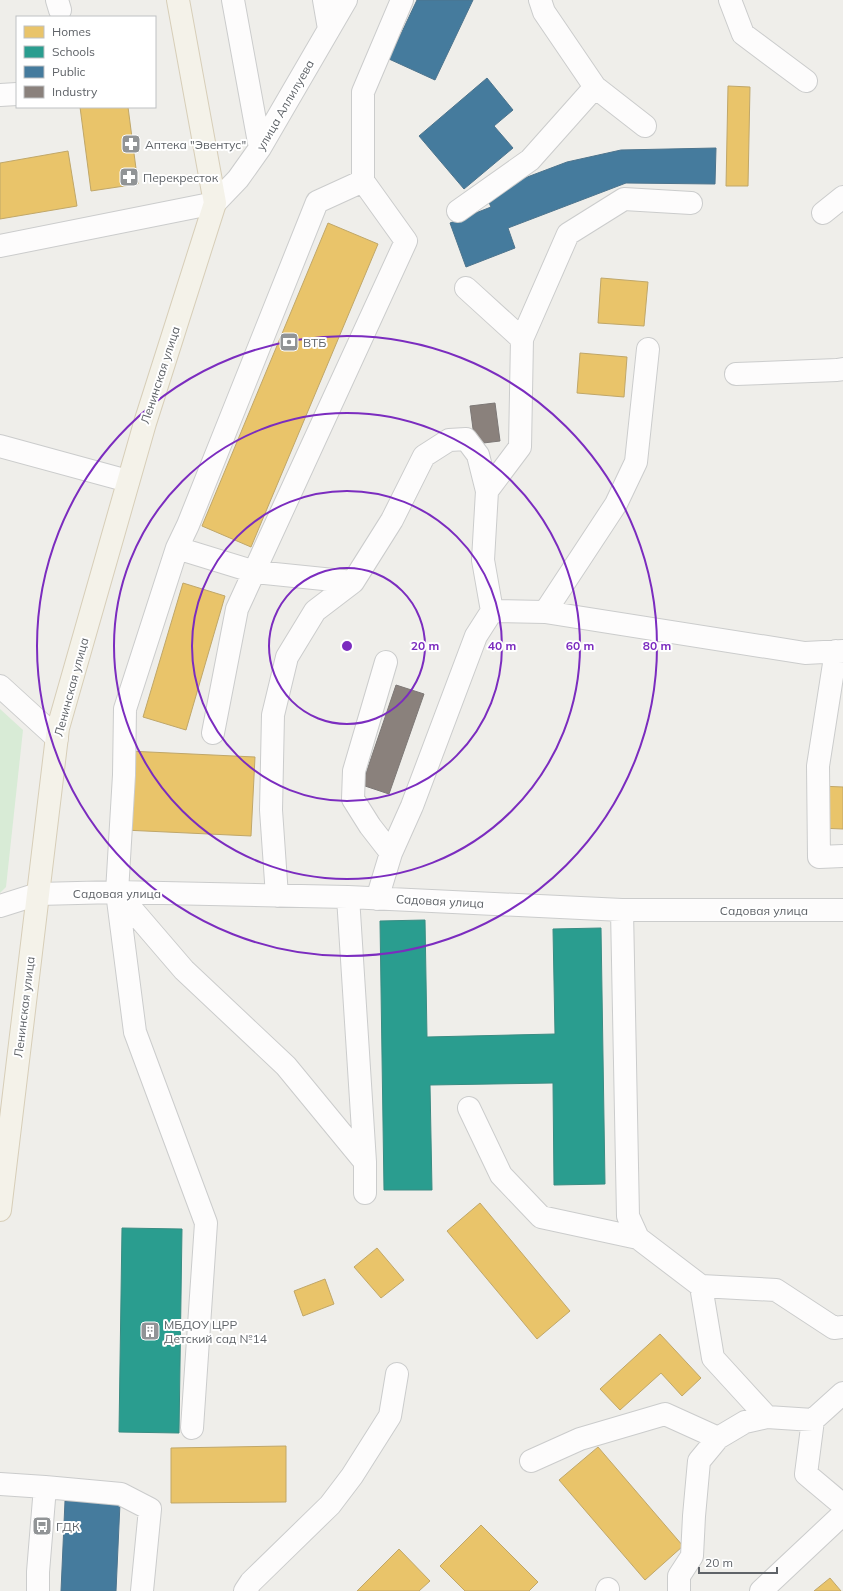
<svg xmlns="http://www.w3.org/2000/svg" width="843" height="1591" viewBox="0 0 843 1591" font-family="Mulish,sans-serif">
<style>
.green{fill:#d8ebd6}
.homes{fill:#e9c46a;stroke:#c0a769}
.schools{fill:#2a9d8f;stroke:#3a8c83}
.public{fill:#457b9d;stroke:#4d748d}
.industry{fill:#8a817c;stroke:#7d7876}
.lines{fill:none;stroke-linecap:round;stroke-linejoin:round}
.minor-casing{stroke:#cbcccc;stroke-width:24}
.major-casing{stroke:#d7ceb8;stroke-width:24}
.minor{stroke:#fdfcfc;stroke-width:22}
.major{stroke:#f4f2e9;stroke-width:22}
.ring{fill:none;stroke:#7b2cbf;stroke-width:2}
.labels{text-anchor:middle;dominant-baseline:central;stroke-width:4;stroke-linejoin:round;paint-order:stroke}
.street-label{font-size:12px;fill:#5f6368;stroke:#fff}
.poi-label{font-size:12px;fill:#5f6368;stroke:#fff;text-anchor:start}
.centre{fill:#7b2cbf;stroke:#fff;stroke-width:2}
.ring-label{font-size:12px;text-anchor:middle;font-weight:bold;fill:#7b2cbf;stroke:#fff;stroke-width:4;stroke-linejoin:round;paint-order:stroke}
</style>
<rect width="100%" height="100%" fill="#efeeea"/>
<path class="green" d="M0,709L23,730L6,887L0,893Z"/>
<path class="homes" d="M728,86L750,87L748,186H726Z
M80,107H128L138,184L91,191Z
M68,151L77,206L0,219V163Z
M328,223L378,244L251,547L202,526Z
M601,278L648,282L644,326L598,323Z
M580,353L627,357L624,397L577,393Z
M183,583L225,596L186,730L143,717Z
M128,751L255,757L251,836L124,830Z
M820,786L843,787V829L819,828Z
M480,1203L570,1311L537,1339L447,1231Z
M377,1248L404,1280L381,1298L354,1267Z
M325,1279L334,1304L303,1316L294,1291Z
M660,1334L701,1378L682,1396L661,1373L620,1410L600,1389Z
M286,1446V1502L171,1503V1448Z
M598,1447L683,1546L645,1580L559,1480Z
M481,1525L538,1582L529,1591H465L440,1566Z
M399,1549L430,1581L419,1591H357Z
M830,1578L841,1591H814Z"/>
<path class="schools" d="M425,920L427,1037L555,1034L553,929L601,928L605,1184L554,1185L553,1083L430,1085L432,1190H384L380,921Z
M122,1228L182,1229L179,1433L119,1432Z"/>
<path class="public" d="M417,0H473L435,80L389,59Z
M487,78L513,110L494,126L513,148L464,189L419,136Z
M716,148L715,184L626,183L508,228L515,248L466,267L450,223L491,207L485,193L567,162L621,150Z
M65,1501L120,1503L116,1591H61Z"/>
<path class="industry" d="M495,403L500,441L475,444L470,406Z
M396,685L424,694L389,794L362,785Z"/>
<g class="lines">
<defs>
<path id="minor" d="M57,0L60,10
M233,0L260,148
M324,0L329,29
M540,0L544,12L595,87L645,126
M730,0L743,34L806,81
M0,95L17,94
M458,211L530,160L595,87
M823,213L843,197
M0,246L215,203L238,179L260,148L346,0
M466,288L522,339
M736,374L837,370L843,369
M0,446L128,481
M487,491L520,447L522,339L568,234L624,199L691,203
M177,548L255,572L353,582
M545,612L616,504L636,462L648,349
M836,651L818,766L819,857L843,856
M386,662L354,771L353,799L370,826L391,853
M0,686L57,738
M213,733L237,609L406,241L363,181V92L402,0
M117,892L184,970L286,1066L365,1162
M277,896L271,810L273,715L287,657L315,611L353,582L392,520L424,456L449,440L466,439L478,455L487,491L483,560L492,611
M348,897L365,1162V1193
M377,899L391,853L412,806L476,636L492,611L545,612L805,653L843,651
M0,906L38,894L117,892L348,897L622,910H843
M622,910L628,1216L638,1238L701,1286L713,1358L767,1417
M469,1108L501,1175L541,1217L638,1238
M701,1286L776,1290L834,1328L843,1327
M813,1420L806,1474L843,1505
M192,1428L206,1223L135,1032L117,892L124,775L125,709L177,548L188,525L317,202L363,181
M531,1461L580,1439L665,1414L718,1438
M0,1484L45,1487L38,1572V1591
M45,1487L121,1494L150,1509L142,1591
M245,1591L251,1582L330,1505L352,1476L390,1416L397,1374
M607,1591L608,1589
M679,1591V1576L692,1556L694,1516L699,1461L718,1438L745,1422L767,1417L813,1420L843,1393
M761,1591L843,1514"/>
<path id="major" d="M0,1210L58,728L145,423L215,203L178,0"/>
</defs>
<use href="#minor" class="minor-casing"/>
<use href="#major" class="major-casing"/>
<use href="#minor" class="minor"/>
<use href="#major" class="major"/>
</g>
<g class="ring">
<circle cx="347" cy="646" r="78"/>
<circle cx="347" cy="646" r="155"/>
<circle cx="347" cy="646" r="233"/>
<circle cx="347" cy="646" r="310"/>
</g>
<defs>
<symbol id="pharmacy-square" viewBox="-11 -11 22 22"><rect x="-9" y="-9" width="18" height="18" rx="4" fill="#919496" stroke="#fff"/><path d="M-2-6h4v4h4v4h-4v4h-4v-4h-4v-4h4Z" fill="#fff"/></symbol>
<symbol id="bank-square" viewBox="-11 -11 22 22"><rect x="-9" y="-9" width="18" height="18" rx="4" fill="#919496" stroke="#fff"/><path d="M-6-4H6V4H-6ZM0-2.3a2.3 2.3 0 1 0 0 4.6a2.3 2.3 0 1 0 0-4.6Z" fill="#fff"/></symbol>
<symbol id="building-square" viewBox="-11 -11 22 22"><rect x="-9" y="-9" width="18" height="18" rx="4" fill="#919496" stroke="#fff"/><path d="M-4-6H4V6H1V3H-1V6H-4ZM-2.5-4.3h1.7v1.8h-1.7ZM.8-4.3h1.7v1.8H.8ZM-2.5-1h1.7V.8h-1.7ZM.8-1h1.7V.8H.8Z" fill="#fff"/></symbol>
<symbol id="bus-square" viewBox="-11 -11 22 22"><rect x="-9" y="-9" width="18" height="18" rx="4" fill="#919496" stroke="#fff"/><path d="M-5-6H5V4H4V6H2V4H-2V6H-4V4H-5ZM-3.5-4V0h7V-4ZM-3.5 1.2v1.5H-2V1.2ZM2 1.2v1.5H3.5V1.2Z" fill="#fff"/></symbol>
</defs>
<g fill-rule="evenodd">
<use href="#pharmacy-square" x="120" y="133" width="22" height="22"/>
<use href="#pharmacy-square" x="118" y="166" width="22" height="22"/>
<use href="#bank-square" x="278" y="331" width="22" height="22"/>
<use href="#building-square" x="139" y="1320" width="22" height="22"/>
<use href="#bus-square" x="31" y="1515" width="22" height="22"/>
</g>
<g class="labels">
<g class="street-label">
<text transform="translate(285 105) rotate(-60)">улица Аллилуева</text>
<text transform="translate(160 375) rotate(-72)">Ленинская улица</text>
<text transform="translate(71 687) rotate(-75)">Ленинская улица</text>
<text x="117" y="893">Садовая улица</text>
<text transform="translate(440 901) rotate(3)">Садовая улица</text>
<text x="764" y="910">Садовая улица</text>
<text transform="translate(24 1007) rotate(-83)">Ленинская улица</text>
</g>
<g class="poi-label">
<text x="145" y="144">Аптека "Эвентус"</text>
<text x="143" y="177">Перекресток</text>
<text x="303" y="342">ВТБ</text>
<text x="164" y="1324">МБДОУ ЦРР<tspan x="164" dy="14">Детский сад №14</tspan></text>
<text x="56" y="1526">ГДК</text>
</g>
</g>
<circle cx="347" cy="646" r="6" class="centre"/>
<g class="ring-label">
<text x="425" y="650">20 m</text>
<text x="502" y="650">40 m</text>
<text x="580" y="650">60 m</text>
<text x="657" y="650">80 m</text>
</g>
<rect x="16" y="16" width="140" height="92" fill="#ffffff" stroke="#bfc1c3"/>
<rect x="24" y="26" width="20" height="12" fill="#e9c46a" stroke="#bfc1c3"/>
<text x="52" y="36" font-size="12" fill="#5f6368">Homes</text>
<rect x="24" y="46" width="20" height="12" fill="#2a9d8f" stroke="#bfc1c3"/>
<text x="52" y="56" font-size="12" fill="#5f6368">Schools</text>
<rect x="24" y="66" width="20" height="12" fill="#457b9d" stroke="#bfc1c3"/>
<text x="52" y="76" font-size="12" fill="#5f6368">Public</text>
<rect x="24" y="86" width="20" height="12" fill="#8a817c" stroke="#bfc1c3"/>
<text x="52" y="96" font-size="12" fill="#5f6368">Industry</text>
<path d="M699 1567v6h78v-6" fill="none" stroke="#5f6368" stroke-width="2"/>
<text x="705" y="1567" font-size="12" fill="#5f6368" stroke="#ffffff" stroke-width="3" paint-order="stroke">20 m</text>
</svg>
